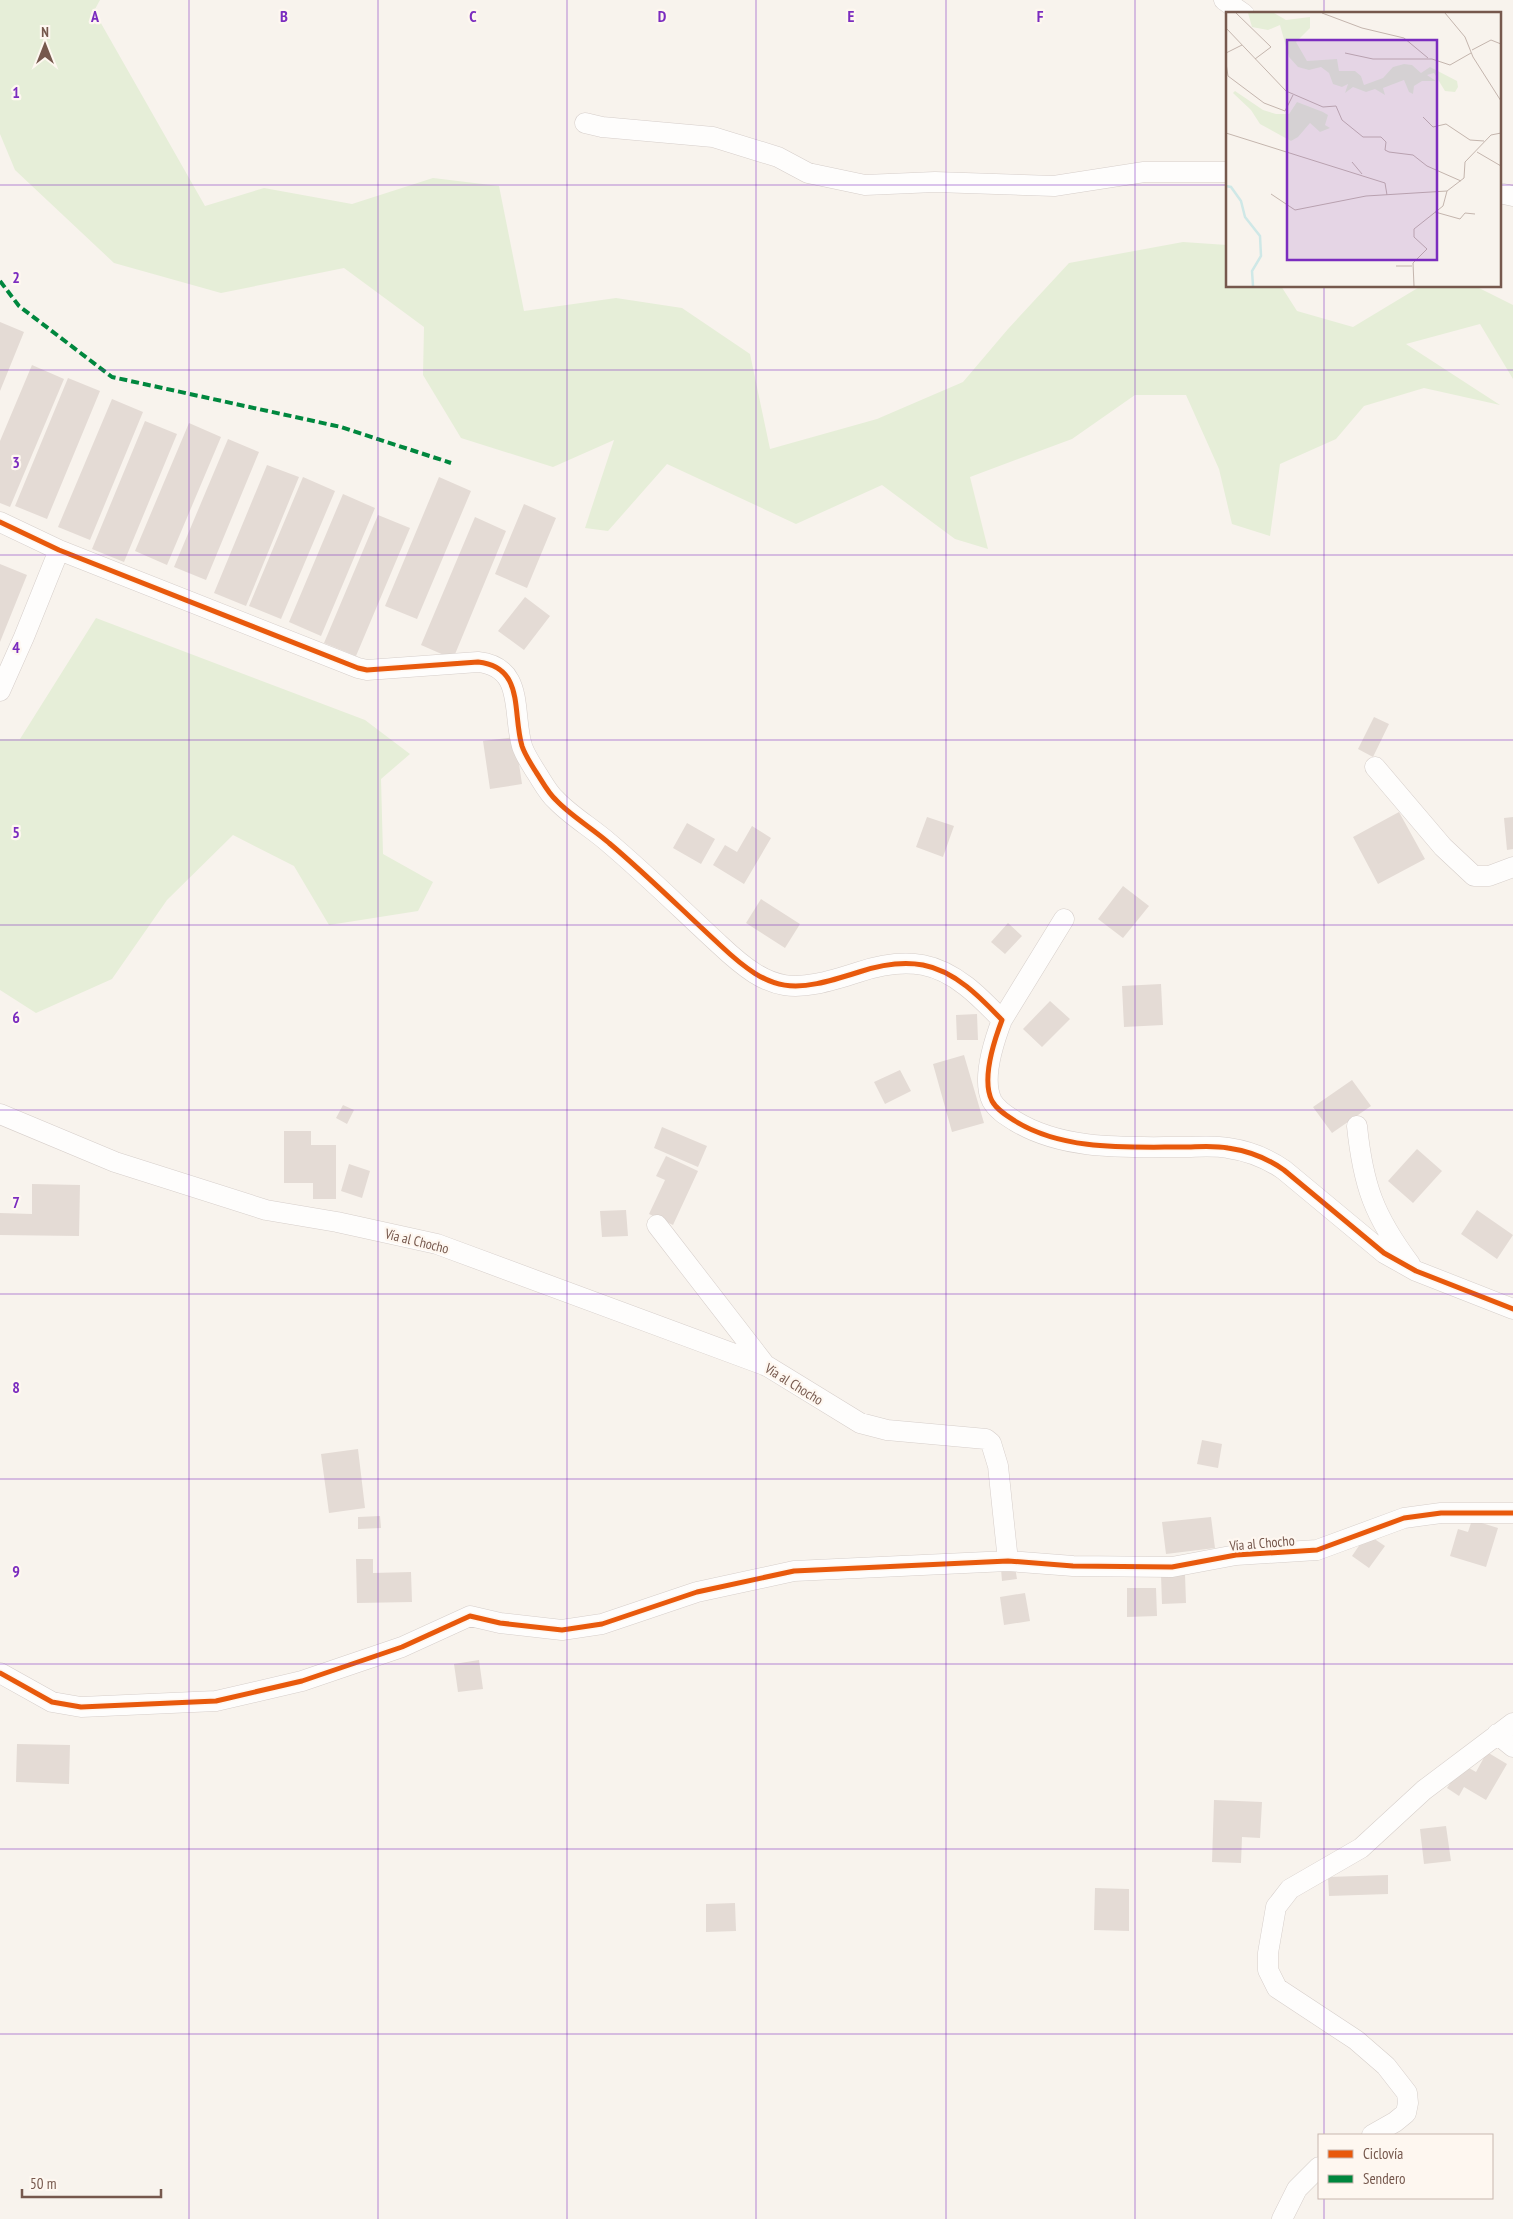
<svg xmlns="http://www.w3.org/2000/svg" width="1513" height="2219" viewBox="0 0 1513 2219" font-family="'PT Sans Narrow',sans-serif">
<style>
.green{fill:#e6eed8}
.building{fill:#e4dbd5}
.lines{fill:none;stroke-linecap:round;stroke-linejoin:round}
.minor-casing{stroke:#d6ceca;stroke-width:21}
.minor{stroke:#fefdfc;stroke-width:20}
.quiet{stroke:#00873e;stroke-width:4;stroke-dasharray:8 4;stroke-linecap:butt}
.cycleway-casing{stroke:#fef7f0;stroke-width:8}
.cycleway{stroke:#e8590c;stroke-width:5}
.grid{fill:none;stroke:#7b2cbf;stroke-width:1;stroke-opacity:0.55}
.labels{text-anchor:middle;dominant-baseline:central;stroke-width:4.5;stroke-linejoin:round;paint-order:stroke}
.street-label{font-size:14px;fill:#76584d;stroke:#fef7f0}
.inset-river{fill:none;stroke:#cfe8e7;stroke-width:2.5}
.inset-road{fill:none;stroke:#c4b5ad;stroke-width:1}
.view{fill:#7b2cbf;fill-opacity:0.15;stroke:#7b2cbf;stroke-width:2.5}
.inset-edge{fill:none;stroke:#76584d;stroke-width:2.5}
.grid-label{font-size:16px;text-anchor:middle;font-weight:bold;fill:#7b2cbf;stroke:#fef7f0;stroke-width:4.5;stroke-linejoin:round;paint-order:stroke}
</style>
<rect width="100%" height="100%" fill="#f8f3ed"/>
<path class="green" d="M0,0H100L94,11L205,206L264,188L352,204L433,178L499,186L524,311L616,298L682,308L750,354L770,449L877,419L963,382L1008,329L1069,263L1183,242L1227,245V286H1281L1297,311L1353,327L1421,286H1475L1513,305V379L1480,324L1406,344L1500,405L1424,388L1364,406L1336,439L1280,464L1270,536L1232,524L1219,469L1186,395H1135L1072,439L970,477L988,549L955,539L882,485L796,524L667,464L608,531L585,528L614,440L553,467L461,438L423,375L424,327L344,268L221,293L114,263L15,170L0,134Z
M96,618L365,720L410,754L381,779L383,854L433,882L418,911L329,925L294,866L233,835L167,900L112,979L36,1013L0,990V739H20Z"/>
<path class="building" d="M0,322L24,332L0,391Z
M32,365L64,379L10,507L0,503V441Z
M68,378L100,391L47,519L15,506Z
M112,399L143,412L90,540L58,527Z
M145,421L177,434L124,562L92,549Z
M189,423L221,437L167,565L135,551Z
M228,439L259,452L206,580L174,567Z
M267,465L299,477L246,606L214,593Z
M303,477L335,491L281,619L249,606Z
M439,477L471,491L417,619L385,606Z
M343,494L375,508L321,636L289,622Z
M524,504L556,518L527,588L495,574Z
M378,515L410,528L356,656L324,643Z
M475,517L506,531L453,659L421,645Z
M0,564L27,575L0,642Z
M525,597L550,616L524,650L498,631Z
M1374,717L1389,724L1373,757L1358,749Z
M515,737L522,784L490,789L483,741Z
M1399,812L1425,859L1378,884L1353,837Z
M927,817L954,826L943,857L916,847Z
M1513,817V849L1507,850L1504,818Z
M687,823L715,839L701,864L673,848Z
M752,826L771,838L744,884L713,865L725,845L737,852Z
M1123,886L1149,906L1123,938L1098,919Z
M761,899L800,924L785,948L746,923Z
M1008,923L1022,936L1005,954L991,942Z
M1161,984L1163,1025L1124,1027L1122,986Z
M1050,1001L1070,1019L1042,1047L1023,1029Z
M977,1014L978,1040H957L956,1015Z
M964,1055L984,1123L952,1132L933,1064Z
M900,1070L911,1091L885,1104L874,1082Z
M1352,1080L1371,1106L1332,1133L1313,1107Z
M343,1105L354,1110L347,1124L336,1118Z
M662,1127L707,1146L698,1167L654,1148Z
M284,1131H311V1145H336V1199H313V1183H284Z
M1417,1149L1442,1171L1413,1203L1388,1181Z
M666,1156L698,1171L673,1225L649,1214L665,1180L656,1176Z
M349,1164L370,1171L362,1198L341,1191Z
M32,1184L80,1185L79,1236L0,1235V1213L32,1214Z
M626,1210L628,1236L602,1237L600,1211Z
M1477,1210L1513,1235L1497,1259L1461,1234Z
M1202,1440L1222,1444L1218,1468L1197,1464Z
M358,1449L365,1508L329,1513L321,1454Z
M380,1516L381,1528L358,1529V1517Z
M1211,1517L1215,1548L1166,1554L1162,1522Z
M1472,1520L1498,1528L1486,1567L1450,1556L1458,1529L1468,1532Z
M1367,1534L1385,1546L1369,1568L1352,1556Z
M356,1559H373V1573L411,1572L412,1602L357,1603Z
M1015,1567L1017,1579L1002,1581L1001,1569Z
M1185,1574L1186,1603L1162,1604L1161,1575Z
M1127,1588H1156L1157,1616L1127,1617Z
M1025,1593L1030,1621L1004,1625L1000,1597Z
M479,1660L483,1689L458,1692L454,1664Z
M17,1744L70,1745L69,1784L16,1782Z
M1487,1752L1507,1764L1486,1800L1464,1787L1459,1796L1447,1788L1462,1764L1476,1772Z
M1214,1800L1262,1802L1260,1838L1242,1837L1241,1863L1212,1862Z
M1446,1826L1451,1861L1424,1864L1420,1829Z
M1388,1875V1894L1329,1896L1328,1877Z
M1095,1888L1129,1889V1931L1094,1930Z
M735,1903L736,1931L706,1932V1904Z"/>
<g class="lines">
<defs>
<path id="minor" d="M1224,0L1244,14
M585,123L602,127L713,137L778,157L808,173L865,185L935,182L1054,186L1144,172H1227
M1499,193L1513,196
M0,522L59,550L358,668L367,670L478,662C525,667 512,712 522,746C525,755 531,764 536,772C542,781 548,793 556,800C571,816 592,828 609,843C647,875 683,911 720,945C773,995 793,993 859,972C880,965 901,961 923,965C955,971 980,997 1002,1020C994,1041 981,1079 992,1101C997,1110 1007,1116 1015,1121C1064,1151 1127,1147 1182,1147C1197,1147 1213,1145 1228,1148C1249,1151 1267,1158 1284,1170L1384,1253L1416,1271L1513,1309
M0,691L24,637L59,550
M1375,767L1443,847L1474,876H1489L1513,867
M1002,1020L1064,919
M0,1114L115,1162L266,1210L337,1222L437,1244L767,1366L860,1423L887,1430L986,1439L991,1443L998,1466L1008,1561
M1357,1126C1363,1185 1374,1216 1410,1264
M657,1225L766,1366
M0,1673L52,1702L81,1707L216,1701L302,1681L402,1647L470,1616L500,1623L562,1630L602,1624L697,1592L794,1571L1008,1561L1073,1566L1172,1567L1236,1555L1317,1550L1404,1518L1441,1513H1513
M1497,1734L1513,1747
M1372,2135L1395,2122L1406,2113L1408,2103L1407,2093L1386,2066L1356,2040L1277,1988L1268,1970V1953L1276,1907L1290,1889L1361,1848L1424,1790L1513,1723
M1282,2219L1297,2189L1319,2167"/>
</defs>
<use href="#minor" class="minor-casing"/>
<use href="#minor" class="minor"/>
<path class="quiet" d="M0,281L19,306L112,377L341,427L451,463"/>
<defs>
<path id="cycleway" d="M0,522L59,550L358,668L367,670L478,662C525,667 512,712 522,746C525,755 531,764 536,772C542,781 548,793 556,800C571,816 592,828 609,843C647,875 683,911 720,945C773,995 793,993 859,972C880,965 901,961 923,965C955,971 980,997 1002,1020C994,1041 981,1079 992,1101C997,1110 1007,1116 1015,1121C1064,1151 1127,1147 1182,1147C1197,1147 1213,1145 1228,1148C1249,1151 1267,1158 1284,1170L1384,1253L1416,1271L1513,1309
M0,1673L52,1702L81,1707L216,1701L302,1681L402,1647L470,1616L500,1623L562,1630L602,1624L697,1592L794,1571L1008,1561L1073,1566L1172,1567L1236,1555L1317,1550L1404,1518L1441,1513H1513"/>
</defs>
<use href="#cycleway" class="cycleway-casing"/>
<use href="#cycleway" class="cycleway"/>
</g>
<path class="grid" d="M189,0V2219M378,0V2219M567,0V2219M756,0V2219M946,0V2219M1135,0V2219M1324,0V14M0,185H1227M1499,185H1513M1324,286V2135M0,370H1513M0,555H1513M0,740H1513M0,925H1513M0,1110H1513M0,1294H1513M0,1479H1513M0,1664H1513M0,1849H1513M0,2034H1513M1324,2198V2219"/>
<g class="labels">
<g class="street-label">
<text transform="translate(417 1241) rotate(14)">Vía al Chocho</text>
<text transform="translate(794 1384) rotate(32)">Vía al Chocho</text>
<text transform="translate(1262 1543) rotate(-5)">Vía al Chocho</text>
</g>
</g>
<g transform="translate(1226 12)">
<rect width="275" height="275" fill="#f8f3ed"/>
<path d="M22,1H48L60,8L84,5V16L70,30L81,49L111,47L113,59H129L135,64L138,73L157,66L167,55L178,52L186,53L195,61L204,55L231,69L232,75L229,80L219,79L208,61L201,63L210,69H196L188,74L187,82L183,80L178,68L157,76L159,83L149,77L140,80L127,75L119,81L122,72L116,75L107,72L103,61L95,55L83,58L72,55L63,45L54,13L42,18L26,15ZM9,79L37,98L50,102H63L71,90L97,100L102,103L99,113L104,116L94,120L84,111L72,125L65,129L34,112L25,98L7,81Z" fill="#e6eed8"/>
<path class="inset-river" d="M0,174L5,175L15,189L19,205L34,224L35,244L26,259L27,274"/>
<path class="inset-road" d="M10,1L45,35L29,47M96,1L136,16L178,26L202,46M219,1L239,25L247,45L275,89M0,16L60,79L97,95L110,94L116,108L137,125H155L160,130L159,138L163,140L187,143L201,154L235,169M246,38L265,28L275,32M0,41L16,33M119,41L147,47H206L224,53L245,41M0,51L2,64L38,91L59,99L67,83M197,105L207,115L220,112L244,128L258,129M0,121L159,171L161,183M251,140L275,154M126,150L136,162M45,182L69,198L140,184L221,179M209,200L234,207L239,201L249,202M170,254H186M188,274L187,251L201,237L188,225V217L217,194L221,179L238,166L239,150L265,123L275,121"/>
<path class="view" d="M61,28H211V248H61Z"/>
<rect width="275" height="275" class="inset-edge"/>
</g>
<g class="grid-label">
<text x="95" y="22">A</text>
<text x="284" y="22">B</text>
<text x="473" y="22">C</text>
<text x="662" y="22">D</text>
<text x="851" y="22">E</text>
<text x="1040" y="22">F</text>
<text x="16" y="98">1</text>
<text x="16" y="283">2</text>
<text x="16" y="468">3</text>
<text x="16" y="653">4</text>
<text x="16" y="838">5</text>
<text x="16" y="1023">6</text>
<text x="16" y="1208">7</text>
<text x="16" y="1393">8</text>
<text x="16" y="1577">9</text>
</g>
<rect x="1318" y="2134" width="175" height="65" fill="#fef7f0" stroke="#c8b7af"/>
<rect x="1328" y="2150" width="25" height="8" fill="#e8590c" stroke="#c8b7af"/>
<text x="1363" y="2159" font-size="15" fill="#76584d">Ciclovía</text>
<rect x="1328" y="2175" width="25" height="8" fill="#00873e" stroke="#c8b7af"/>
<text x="1363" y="2184" font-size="15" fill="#76584d">Sendero</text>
<g transform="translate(45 45)" stroke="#fef7f0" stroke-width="4" paint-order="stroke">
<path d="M0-4L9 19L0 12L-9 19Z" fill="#76584d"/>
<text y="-8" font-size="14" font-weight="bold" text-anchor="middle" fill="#76584d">N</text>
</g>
<path d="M22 2189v8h139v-8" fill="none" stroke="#76584d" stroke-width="2.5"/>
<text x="30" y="2189" font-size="15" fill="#76584d" stroke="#fef7f0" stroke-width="4" paint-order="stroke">50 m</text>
</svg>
